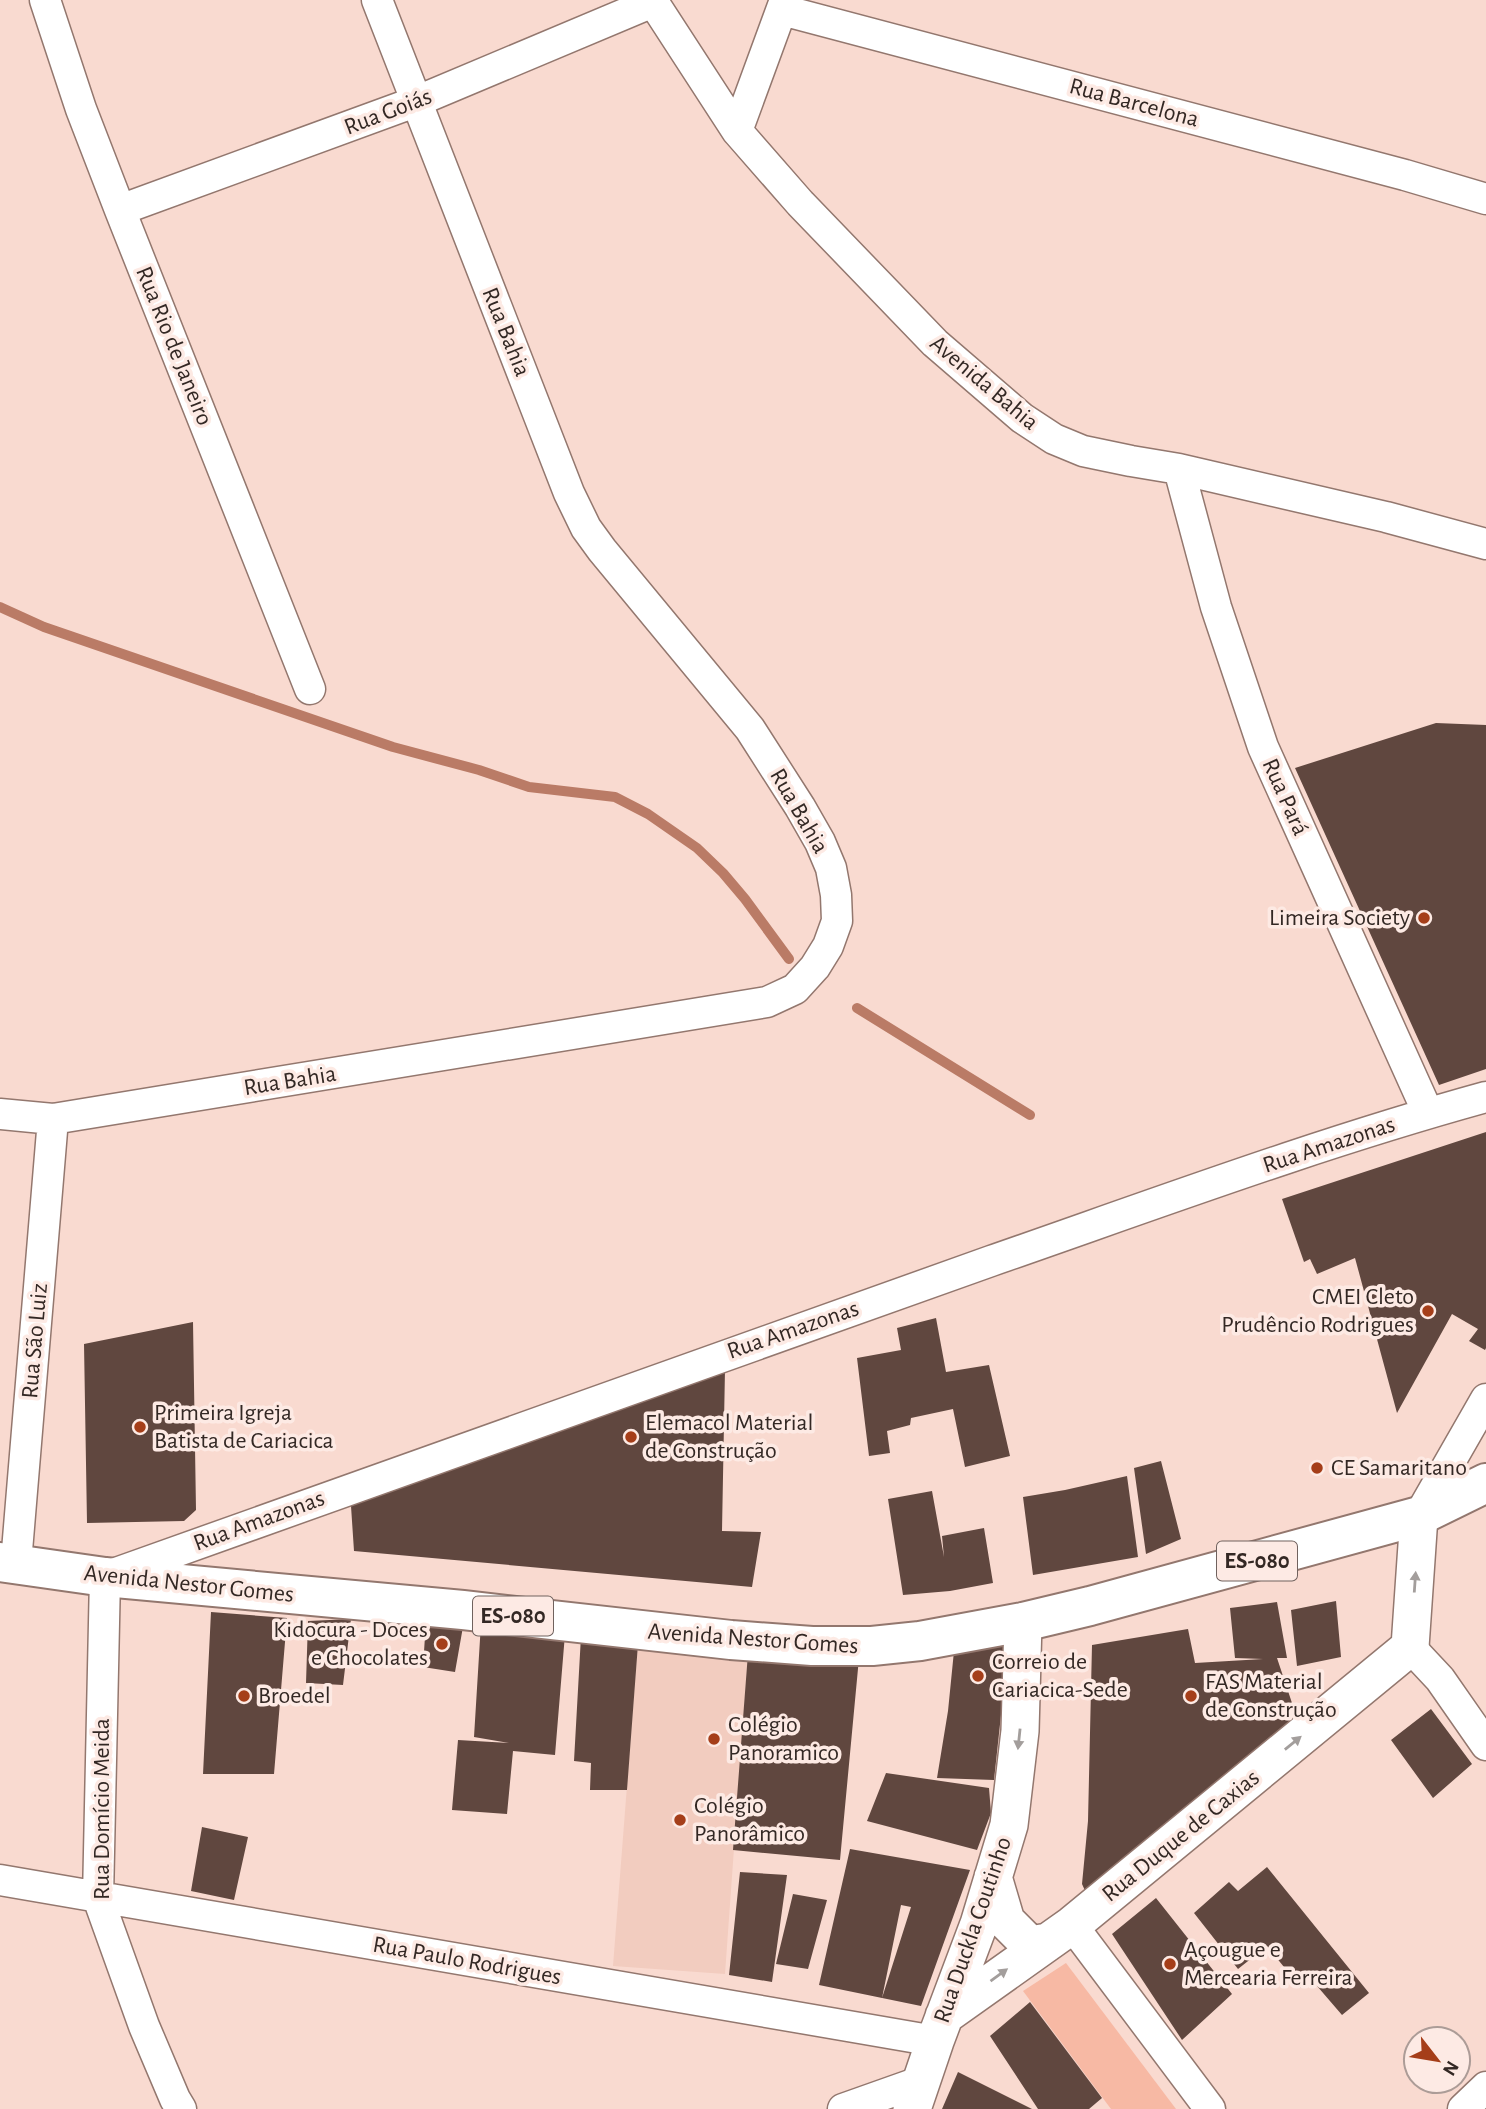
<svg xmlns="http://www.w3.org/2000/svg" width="1486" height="2109" viewBox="0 0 1486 2109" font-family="'Alegreya Sans',sans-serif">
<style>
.built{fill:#f2ccbf}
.green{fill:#f7b9a4}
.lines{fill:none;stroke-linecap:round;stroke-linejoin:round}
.stream{stroke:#ba7b66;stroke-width:10}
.building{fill:#60473f;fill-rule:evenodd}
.minor-casing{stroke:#93776e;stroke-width:33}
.tertiary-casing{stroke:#93776e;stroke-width:40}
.primary-casing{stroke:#93776e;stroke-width:42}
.minor{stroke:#fff;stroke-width:30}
.tertiary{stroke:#fff;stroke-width:37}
.primary{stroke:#fff;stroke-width:38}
.oneway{fill:#a39e9c}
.poi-dot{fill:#a53e19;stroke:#fdeae4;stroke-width:2.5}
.labels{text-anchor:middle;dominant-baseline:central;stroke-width:7;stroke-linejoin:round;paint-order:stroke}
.shield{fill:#fdeae4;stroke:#70625e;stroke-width:2}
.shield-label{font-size:23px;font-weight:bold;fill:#332824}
.street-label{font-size:24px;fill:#332824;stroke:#fdeae4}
.poi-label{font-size:24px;fill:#332824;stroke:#fdeae4;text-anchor:start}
</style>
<rect width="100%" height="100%" fill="#f9dad0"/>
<path class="built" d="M638,1644L748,1653L725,1974L613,1966Z"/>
<path class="green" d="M1066,1963L1176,2109H1111L1023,1991Z"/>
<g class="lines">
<path class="stream" d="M0,607L44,627L393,747L479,770L529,787L615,797L648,814L697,848L723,873L745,899L789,959
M857,1008L1030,1115"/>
</g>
<path class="building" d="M1436,723L1486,725V1069L1439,1085L1295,768Z
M1486,1132V1348L1485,1350L1469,1341L1478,1329L1452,1314L1397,1413L1355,1258L1317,1274L1310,1259L1304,1262L1282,1199Z
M936,1318L946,1372L989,1365L1010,1456L965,1467L953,1409L911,1418L910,1425L887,1431L890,1453L869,1456L857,1358L901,1350L897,1328Z
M193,1322L196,1510L184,1521L87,1523L84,1344Z
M725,1369L722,1531L761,1532L752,1587L354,1551L351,1506Z
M1161,1461L1181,1539L1146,1554L1134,1468Z
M1127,1476L1138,1557L1033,1575L1023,1497L1065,1490Z
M932,1491L944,1557L942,1536L984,1528L993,1583L950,1591L903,1595L888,1499Z
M1336,1601L1341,1657L1297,1666L1291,1610Z
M1277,1602L1287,1658H1277L1301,1730L1092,1906L1082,1884L1088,1821L1092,1645L1188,1629L1195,1663L1263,1659L1235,1658L1230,1608Z
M211,1612L287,1618L274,1774H203Z
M351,1619L343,1685L306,1683L308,1621Z
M426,1621H464L455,1672L423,1667Z
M481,1623L565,1634L555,1755L513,1751L507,1814L452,1810L458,1740L509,1743L474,1737Z
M581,1636L638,1644L627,1790H590L591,1763L574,1761Z
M955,1641H1006L1001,1715L994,1780L937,1778L948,1711Z
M748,1653L859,1658L840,1860L733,1850Z
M1431,1709L1472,1764L1433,1798L1391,1740Z
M886,1773L989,1788L991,1813L977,1850L867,1821Z
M202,1827L248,1837L234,1900L191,1891Z
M850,1849L970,1870L921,2006L819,1985ZM901,1905L911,1907L882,1998Z
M1267,1867L1369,1993L1342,2015L1311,1979L1301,1988L1267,1946L1238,1969L1194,1913L1229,1882L1238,1891Z
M740,1872L787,1875L772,1982L729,1975Z
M793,1894L827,1900L808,1969L776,1964Z
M1156,1898L1232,1994L1182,2040L1112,1934Z
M1030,2002L1102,2098L1089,2109H1038L990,2036Z
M958,2072L1032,2109H942Z"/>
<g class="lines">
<defs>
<path id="minor" d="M45,0L81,109L120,210L310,689
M652,0L737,131L800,203L935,343L1022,418L1054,439L1083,451L1131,461L1179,469L1386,517L1486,544
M782,10L1405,175L1486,199
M737,131L785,0
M120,210L415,102L653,2
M1179,469L1216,607L1263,747L1428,1113
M0,1114L53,1119L767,1002L795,989L815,967L828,946L837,921L836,895L831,868L820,842L800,807L750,729L602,550L586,528L569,493L377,0
M1419,1516L1486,1399
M16,1563L53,1119
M1410,1647L1440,1679L1486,1745
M0,1880L935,2041
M1072,1925L1210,2109
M181,2109L175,2099L144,2026L98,1898L105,1577C400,1470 695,1364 991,1261C1155,1204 1319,1143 1486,1097
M843,2109L922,2081
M1463,2109L1486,2087"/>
<path id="tertiary" d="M993,1877L1006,1921L1030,1945L1048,1942
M944,2016L1072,1925L1410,1647L1419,1516
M912,2109L935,2041L979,1924L1009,1825L1020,1731L1023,1622"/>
<path id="primary" d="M0,1562L105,1577L463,1610L731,1640L812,1646H872L920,1641L1023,1622L1090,1606L1419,1516L1486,1483"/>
</defs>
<use href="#minor" class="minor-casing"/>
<use href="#tertiary" class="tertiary-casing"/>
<use href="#primary" class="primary-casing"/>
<use href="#minor" class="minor"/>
<use href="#tertiary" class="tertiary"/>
<use href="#primary" class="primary"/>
</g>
<defs><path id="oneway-solid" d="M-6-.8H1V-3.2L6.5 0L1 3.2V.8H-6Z" transform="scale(1.75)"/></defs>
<g class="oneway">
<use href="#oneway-solid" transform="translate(1415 1582) rotate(-86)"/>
<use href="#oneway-solid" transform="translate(1019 1739) rotate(96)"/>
<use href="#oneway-solid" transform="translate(1293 1743) rotate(-39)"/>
<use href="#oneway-solid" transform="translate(999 1975) rotate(-36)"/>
</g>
<g class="poi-dot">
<circle cx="1424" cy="918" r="7"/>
<circle cx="1428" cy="1311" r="7"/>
<circle cx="140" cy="1427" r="7"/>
<circle cx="631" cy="1437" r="7"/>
<circle cx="1317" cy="1468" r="7"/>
<circle cx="442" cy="1644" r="7"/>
<circle cx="978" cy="1676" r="7"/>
<circle cx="244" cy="1696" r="7"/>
<circle cx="1191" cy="1696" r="7"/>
<circle cx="714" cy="1739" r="7"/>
<circle cx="680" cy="1820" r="7"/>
<circle cx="1170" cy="1964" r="7"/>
</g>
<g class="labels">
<g class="shield">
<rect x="1217" y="1541.5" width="80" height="39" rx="5"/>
<rect x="473" y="1596.5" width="80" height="39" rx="5"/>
</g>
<g class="shield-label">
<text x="1257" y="1561">ES-080</text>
<text x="513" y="1616">ES-080</text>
</g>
<g class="street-label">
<text transform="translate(1134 103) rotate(15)">Rua Barcelona</text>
<text transform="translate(388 112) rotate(-21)">Rua Goiás</text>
<text transform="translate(506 332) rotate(68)">Rua Bahia</text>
<text transform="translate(174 346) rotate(68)">Rua Rio de Janeiro</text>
<text transform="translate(984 383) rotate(40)">Avenida Bahia</text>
<text transform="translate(1285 797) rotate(66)">Rua Pará</text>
<text transform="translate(799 811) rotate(60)">Rua Bahia</text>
<text transform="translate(290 1081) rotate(-9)">Rua Bahia</text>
<text transform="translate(1329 1145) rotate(-18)">Rua Amazonas</text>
<text transform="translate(793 1330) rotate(-19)">Rua Amazonas</text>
<text transform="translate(35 1341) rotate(-85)">Rua São Luiz</text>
<text transform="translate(259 1521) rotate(-20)">Rua Amazonas</text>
<text transform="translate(189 1584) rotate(6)">Avenida Nestor Gomes</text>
<text transform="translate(753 1639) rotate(4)">Avenida Nestor Gomes</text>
<text transform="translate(102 1809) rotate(-90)">Rua Domício Meida</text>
<text transform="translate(1181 1836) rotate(-39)">Rua Duque de Caxias</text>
<text transform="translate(973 1930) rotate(-71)">Rua Duckla Coutinho</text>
<text transform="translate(467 1961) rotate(10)">Rua Paulo Rodrigues</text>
</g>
<g class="poi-label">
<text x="1410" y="918" text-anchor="end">Limeira Society</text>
<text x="1414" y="1297" text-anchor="end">CMEI Cleto<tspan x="1414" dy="28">Prudêncio Rodrigues</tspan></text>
<text x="154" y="1413">Primeira Igreja<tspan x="154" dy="28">Batista de Cariacica</tspan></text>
<text x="645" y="1423">Elemacol Material<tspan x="645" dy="28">de Construção</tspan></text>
<text x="1331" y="1468">CE Samaritano</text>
<text x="428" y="1630" text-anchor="end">Kidocura - Doces<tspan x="428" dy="28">e Chocolates</tspan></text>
<text x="992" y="1662">Correio de<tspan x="992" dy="28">Cariacica-Sede</tspan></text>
<text x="1205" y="1682">FAS Material<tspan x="1205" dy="28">de Construção</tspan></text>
<text x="258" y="1696">Broedel</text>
<text x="728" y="1725">Colégio<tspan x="728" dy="28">Panoramico</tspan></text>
<text x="694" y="1806">Colégio<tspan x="694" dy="28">Panorâmico</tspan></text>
<text x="1184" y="1950">Açougue e<tspan x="1184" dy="28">Mercearia Ferreira</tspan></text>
</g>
</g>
<g transform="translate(1437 2060) rotate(121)"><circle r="33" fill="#fdeae4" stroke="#ac9c97" stroke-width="2"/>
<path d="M0-5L12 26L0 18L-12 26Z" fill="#a53e19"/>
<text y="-10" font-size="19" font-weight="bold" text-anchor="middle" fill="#332824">N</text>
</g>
</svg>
